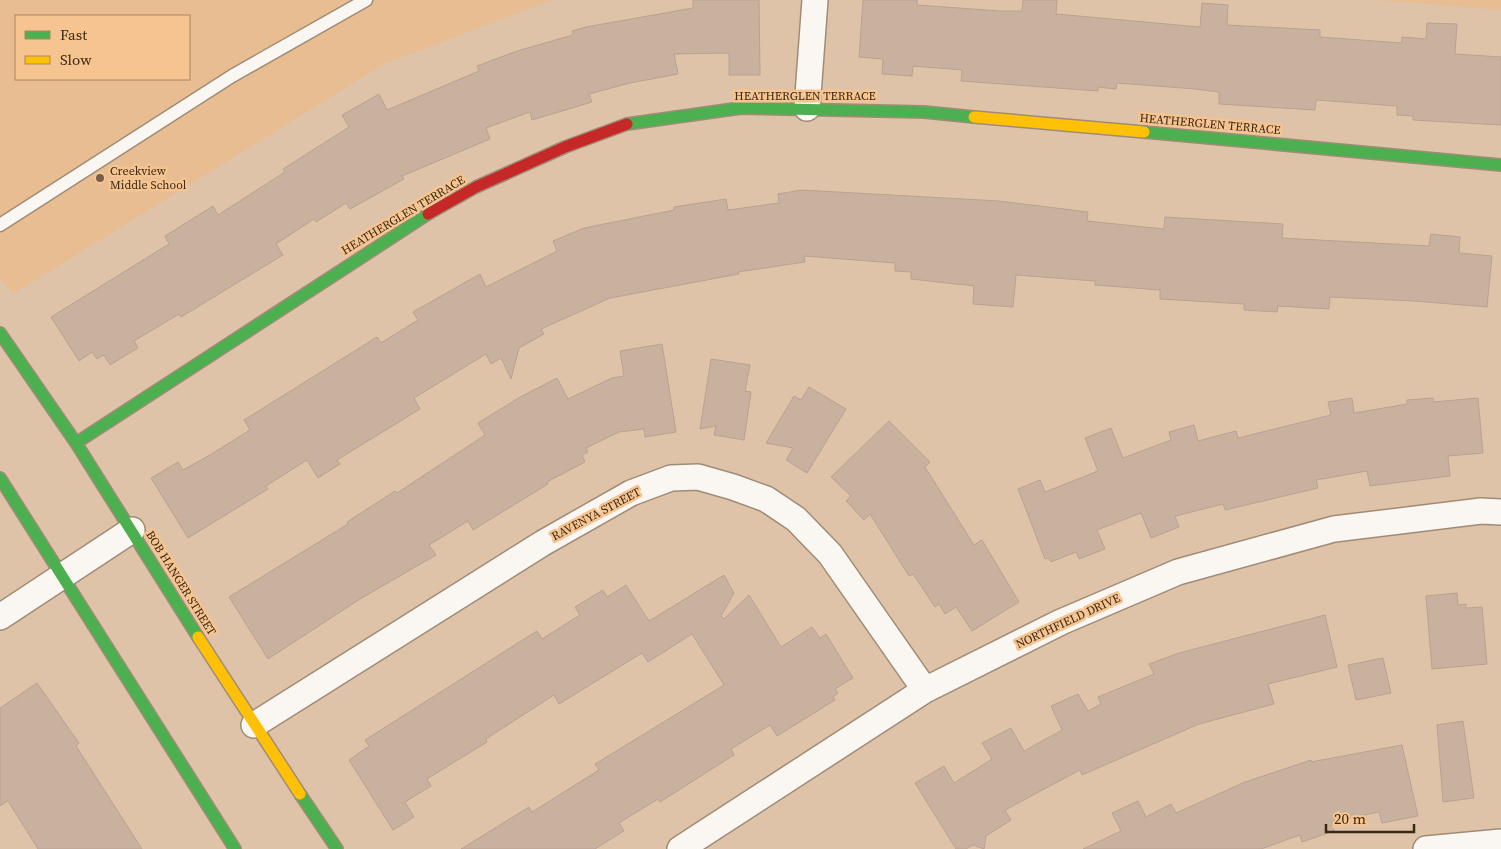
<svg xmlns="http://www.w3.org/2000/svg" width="1501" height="849" viewBox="0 0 1501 849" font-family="'Source Serif 4',serif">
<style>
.built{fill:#e7bd91;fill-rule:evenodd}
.building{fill:#c9b19f;stroke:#baa290}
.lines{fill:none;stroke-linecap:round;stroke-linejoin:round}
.lane-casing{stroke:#a08c76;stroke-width:15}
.street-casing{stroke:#a08c76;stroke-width:28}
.fast-casing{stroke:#a08c76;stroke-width:14}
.slow-casing{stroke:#a08c76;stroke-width:14}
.jam-casing{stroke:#a08c76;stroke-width:14}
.lane{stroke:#faf6f2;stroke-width:12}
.street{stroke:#faf6f2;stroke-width:25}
.fast{stroke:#4caf50;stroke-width:11}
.slow{stroke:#ffc107;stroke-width:11}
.jam{stroke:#c62828;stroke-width:11}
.poi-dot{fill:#755f48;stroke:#f5c491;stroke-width:2}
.labels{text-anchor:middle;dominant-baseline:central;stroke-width:5;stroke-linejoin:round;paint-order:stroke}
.street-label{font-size:12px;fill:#3c2914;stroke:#f5c491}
.poi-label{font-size:12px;fill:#3c2914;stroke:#f5c491;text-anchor:start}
</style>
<rect width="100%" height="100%" fill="#dec3a8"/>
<path class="built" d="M0,0H552L384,64L13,294L0,278ZM16,16H189V79H16Z
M1380,0H1501V10Z"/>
<path class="building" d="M693,0H759L760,75H729V53L674,54L678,74L630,83L589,94L592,102L532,120L530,112L486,128L490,139L402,176L404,179L350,209L346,203L316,222L314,219L276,244L283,255L181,317L179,314L134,341L138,348L110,365L104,355L97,359L92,352L79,361L51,317L169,244L165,236L213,206L218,215L285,172L283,169L349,127L342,115L379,94L387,110L479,71L477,66L517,51L573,35L572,31L586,27L693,8Z
M863,0H917V5L1000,11H1022L1023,0H1057L1056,14L1200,27L1202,3L1228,5L1227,25L1320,30V37L1402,43V37L1426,39L1427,23L1457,24L1455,54L1501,57V125L1413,120V116L1397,115V106L1316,100L1315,110L1219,104V92L1195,89L1117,83L1116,89L1098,87V91L961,81L962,70L913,66L912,76L882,74L883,59L859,57Z
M801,190L999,201L1088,212L1087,221L1164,229L1165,217L1283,224L1282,238L1429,246L1431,234L1460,237L1459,253L1492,256L1487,307L1414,301L1330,297L1329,309L1278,306L1277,312L1244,310V304L1160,299V290L1095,285V281L1016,275L1013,307L973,304L974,286L911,279V272L895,271V263L804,256L805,262L738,272L739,274L610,298L541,329L544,334L519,348L511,379L501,358L491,364L486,354L414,398L420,409L337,460L340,464L318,478L307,460L266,486L268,489L188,538L151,478L178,462L183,470L210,455L250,430L244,420L377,337L381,343L418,320L413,312L480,274L486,287L557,251L553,241L584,228L674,210V207L726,199L728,210L779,203L778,194Z
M662,344L676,432L645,437L644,429L619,432L586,448L588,452L582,455L585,462L547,482L548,484L473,530L468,521L429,545L436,555L360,599L268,659L229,597L348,524L347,522L395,491L397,493L485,435L478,423L520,397L557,378L568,399L612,378L624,376L620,351Z
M711,359L750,365L745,391L751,392L744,440L714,435L716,426L700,429Z
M809,387L846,409L807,473L786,460L793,448L766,443L794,396L801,400Z
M1352,398L1354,413L1407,404V400L1433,398V402L1478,398L1483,453L1448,456L1450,476L1370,486L1367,471L1316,480L1318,488L1225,510L1223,504L1175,516L1179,527L1151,538L1141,513L1097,530L1105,549L1079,559L1076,552L1051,562L1049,558L1045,559L1018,489L1040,480L1045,492L1098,471L1085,438L1111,428L1123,458L1171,440L1169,432L1194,425L1198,441L1236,431L1238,438L1331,415L1328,402Z
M889,421L930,462L925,467L974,545L982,540L1019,602L972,631L956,607L945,614L939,604L935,607L913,574L909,576L870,514L864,520L846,501L851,496L831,477Z
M724,575L734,593L721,616L724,619L749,595L781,647L812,627L820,638L826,634L853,678L835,689L838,693L833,697L835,700L777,736L770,725L731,749L734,755L660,802L658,799L619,823L624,831L595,849H461L529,807L532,812L599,770L595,764L724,685L692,634L648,662L642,653L559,704L554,695L486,739L487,742L427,779L431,786L405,802L414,817L393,830L349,760L369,746L365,740L521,641L537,631L542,639L580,615L575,607L603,590L607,597L626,585L649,621Z
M1457,593L1458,605L1466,604V608L1482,607L1487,664L1432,669L1426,596Z
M1325,615L1337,667L1268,684L1274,704L1199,724L1082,775L1080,770L1005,810L1011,820L986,836L984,849L973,845L966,849H956L915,783L944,766L954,783L992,759L982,743L1011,728L1024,751L1062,730L1051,706L1078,694L1088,711L1101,704L1098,697L1154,674L1149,664L1179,653Z
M1383,658L1391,693L1356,700L1348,665Z
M37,683L79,743L76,746L142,849H38L8,801L0,806V708Z
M1463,721L1474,798L1443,802L1437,725Z
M1402,745L1418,816L1382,823L1379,812L1331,822L1334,831L1302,842L1300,835L1261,849H1083L1121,831L1112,813L1138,801L1146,817L1171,804L1176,813L1245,782L1311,760V762Z"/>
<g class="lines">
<defs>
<path id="lane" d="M0,225L232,76L366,0"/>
<path id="street" d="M807,108L815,0
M0,617L132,530
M254,725L543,543L631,493L671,478L698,477L733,487L766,499L796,519L830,554L925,690
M680,849L925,690L1061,622L1178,572L1334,529L1481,511L1501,512
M1426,849L1501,842"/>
<path id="fast" d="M627,124L741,108L924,112L974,117
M1144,132L1501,165
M0,333L76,443L198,637
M76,443L428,214
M0,478L235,849
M300,794L337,849"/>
<path id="slow" d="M974,117L1144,132
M198,637L300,794"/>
<path id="jam" d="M428,214L476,187L565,147L627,124"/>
</defs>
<use href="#lane" class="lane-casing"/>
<use href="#street" class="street-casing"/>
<use href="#fast" class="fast-casing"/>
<use href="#slow" class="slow-casing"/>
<use href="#jam" class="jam-casing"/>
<use href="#lane" class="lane"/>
<use href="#street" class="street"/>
<use href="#fast" class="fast"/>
<use href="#slow" class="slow"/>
<use href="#jam" class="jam"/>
</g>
<circle class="poi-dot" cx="100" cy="178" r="5"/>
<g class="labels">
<g class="street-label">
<text x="805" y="96">HEATHERGLEN TERRACE</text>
<text transform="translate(1210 124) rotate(5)">HEATHERGLEN TERRACE</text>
<text transform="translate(403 215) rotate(-31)">HEATHERGLEN TERRACE</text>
<text transform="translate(596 514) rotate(-28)">RAVENYA STREET</text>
<text transform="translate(181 583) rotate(58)">BOB HANGER STREET</text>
<text transform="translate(1068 621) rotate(-25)">NORTHFIELD DRIVE</text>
</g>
<g class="poi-label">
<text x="110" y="171">Creekview<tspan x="110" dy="14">Middle School</tspan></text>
</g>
</g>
<rect x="15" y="15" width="175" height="65" fill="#f5c491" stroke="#ab865f"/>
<rect x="25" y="31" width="25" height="8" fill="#4caf50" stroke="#ab865f"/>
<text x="60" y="40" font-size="15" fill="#3c2914">Fast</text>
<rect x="25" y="56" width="25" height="8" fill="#ffc107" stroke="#ab865f"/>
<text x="60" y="65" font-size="15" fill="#3c2914">Slow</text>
<path d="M1326 824v8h88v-8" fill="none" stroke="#3c2914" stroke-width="2.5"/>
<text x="1334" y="824" font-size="15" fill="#3c2914" stroke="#f5c491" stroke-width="4" paint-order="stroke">20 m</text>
</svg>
